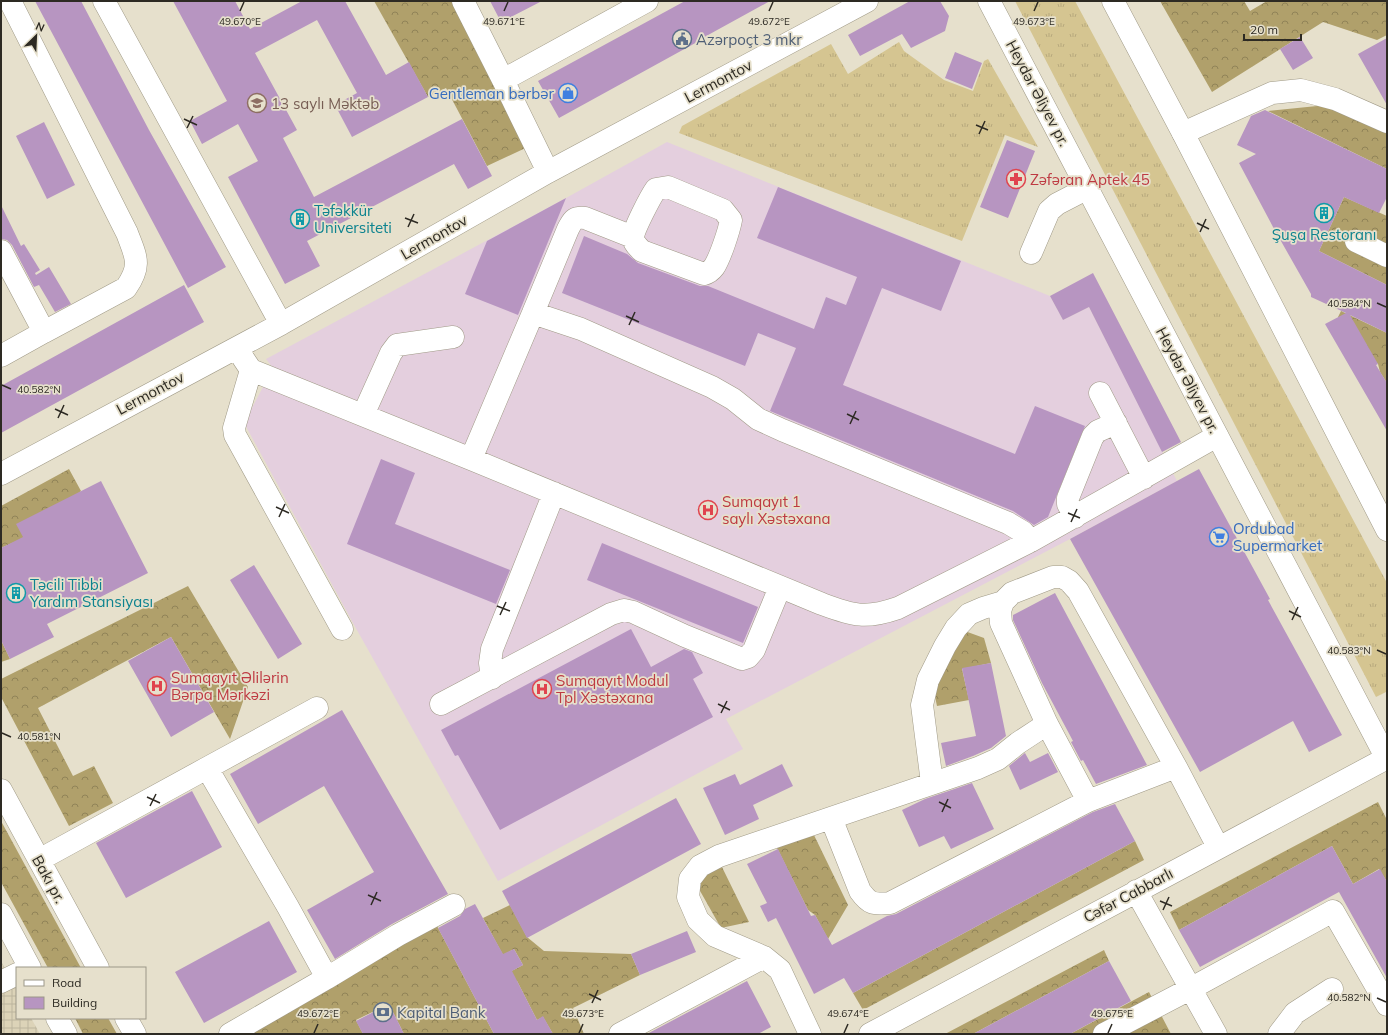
<svg xmlns="http://www.w3.org/2000/svg" width="1388" height="1035" viewBox="0 0 1388 1035" font-family="Mulish,sans-serif">
<style>
.industrial{fill:url(#industrial-grid)}
.medical{fill:#e4cfde}
.grass{fill:url(#grass-tufts)}
.forest{fill:url(#forest-crowns)}
.building{fill:#b795c1}
.lines{fill:none;stroke-linecap:round;stroke-linejoin:round}
.minor-casing{stroke:#a09a87;stroke-width:23}
.major-casing{stroke:#a09a87;stroke-width:23}
.minor{stroke:#fff;stroke-width:22}
.major{stroke:#fff;stroke-width:22}
.ticks{fill:none;stroke:#2d2a23;stroke-width:1.5}
.labels{text-anchor:middle;dominant-baseline:central;stroke-width:3.5;stroke-linejoin:round;paint-order:stroke}
.service-label{font-size:15px;fill:#4e5e75;stroke:#e6e0cc;text-anchor:start}
.street-label{font-size:15px;fill:#2d2a23;stroke:#e6e0cc}
.shop-label{font-size:15px;fill:#366cbe;stroke:#e6e0cc;text-anchor:end}
.education-label{font-size:15px;fill:#785e54;stroke:#e6e0cc;text-anchor:start}
.health-label{font-size:15px;fill:#be3a42;stroke:#e6e0cc;text-anchor:start}
.culture-label{font-size:15px;fill:#0d838f;stroke:#e6e0cc;text-anchor:start}
.ticks-label{font-size:10px;text-anchor:middle;fill:#2d2a23;stroke:#e6e0cc;stroke-width:3.5;stroke-linejoin:round;paint-order:stroke}
</style>
<defs>
<pattern id="industrial-grid" width="8" height="8" patternUnits="userSpaceOnUse"><rect width="8" height="8" fill="#dcd3b8"/><path d="M0 4h8M4 0v8" fill="none" stroke="#bdb59e"/></pattern>
<pattern id="grass-tufts" width="24" height="20" patternUnits="userSpaceOnUse"><rect width="24" height="20" fill="#d5c591"/><path d="M3 7l-1-3M5 7V3M7 7l1-3M15 17l-1-3M17 17v-4M19 17l1-3" fill="none" stroke="#b7a97d"/></pattern>
<pattern id="forest-crowns" width="20" height="18" patternUnits="userSpaceOnUse"><rect width="20" height="18" fill="#b0a06b"/><path d="M2 6a3 3 0 1 1 6 0M12 15a3 3 0 1 1 6 0" fill="none" stroke="#908358"/></pattern>
</defs>
<rect width="100%" height="100%" fill="#e6e0cc"/>
<path class="industrial" d="M1,961L17,991V1018H31L40,1034H1Z"/>
<path class="medical" d="M667,142L1050,296L1063,320L1089,307L1177,481L1070,539L726,719L743,749L498,881L353,623L244,423L273,368L266,359L566,198Z"/>
<path class="grass" d="M1015,1H1075L1387,583L1386,692L1376,697Z
M899,42L904,51L944,80L973,91L984,61L988,59L1038,147L1005,135L962,241L679,133L682,126L831,44L848,74Z"/>
<path class="forest" d="M374,1H458L532,145L487,166L446,88L428,97Z
M1160,1H1244L1250,11L1267,1H1387V35L1377,40L1323,22L1212,92Z
M1327,105L1387,133V169L1268,111Z
M1344,197L1387,216V285L1319,251Z
M1341,311L1387,333V383L1380,372L1378,364L1338,317Z
M69,469L81,491L24,538L1,548V506Z
M188,586L248,687L230,739L171,637L38,708L73,776L94,766L113,803L69,826L1,697V679Z
M962,630L984,638L991,663L962,669L969,700L937,706L932,683Z
M1,640L10,659L1,662Z
M1378,802L1387,820V882L1379,869L1353,884L1332,846L1179,930L1170,912Z
M1,821L81,968H48L1,882Z
M812,831L848,905L828,939L815,915L808,910L777,848Z
M1135,841L1144,860L863,1010L853,993Z
M720,863L749,922L721,928L695,882Z
M510,905L527,937L544,951L631,954L640,975L573,1008L584,1034H553L543,1017L537,1020L517,981L500,990L494,980L523,965L514,949L503,955L483,918Z
M436,924L494,1034H404L389,1004L356,1020L363,1034H247Z
M1104,950L1109,961L973,1034H945Z
M1149,992L1171,1034H1070Z
M75,1018H108L117,1034H83Z"/>
<path class="building" d="M35,1H81L149,130L226,267L188,288Z
M173,1H235L250,29L302,1H345L386,75L409,62L428,97L352,137L335,105L357,93L317,20L255,53L297,130L283,138L314,197L462,119L492,176L468,189L454,164L307,241L320,266L285,284L228,177L258,161L238,124L202,144L190,121L227,101Z
M490,1H542L501,22Z
M685,1H770L699,40V41L559,118L538,81Z
M910,1H940L949,16L945,31L911,48L902,34L860,56L848,35Z
M1300,37L1313,58L1293,70L1280,49Z
M1387,38V105L1358,54Z
M955,52L982,63L972,89L945,78Z
M1265,110L1387,169V197L1379,213L1344,197L1319,251L1387,285V333L1350,315L1378,364L1376,365L1387,383V431L1325,324L1346,313L1311,297V294L1273,227L1239,163L1256,154L1237,145L1251,116Z
M44,122L75,185L47,199L16,136Z
M1007,140L1035,151L1008,218L980,207Z
M778,187L961,261L941,311L882,288L843,385L1015,454L1035,406L1085,426L1048,517L1034,525L1013,511L770,411L796,348L758,333L745,366L562,293L584,236L627,254L638,263L700,286H708L814,329L826,297L846,305L857,277L757,238Z
M566,198L518,315L465,294L487,241Z
M1,205L21,246L24,244L40,270L35,273L36,275L49,267L71,304L55,312L39,285L34,287L12,245L7,240L1,239Z
M1093,273L1181,442L1162,452L1089,307L1063,320L1050,296Z
M184,285L204,322L1,433V386Z
M381,459L415,473L395,524L510,570L496,604L347,544Z
M1199,469L1270,599L1268,600L1342,735L1309,752L1293,721L1200,772L1070,539Z
M101,481L148,573L47,624L54,637L10,659L1,640V548L23,537L16,524Z
M602,543L758,607L743,643L587,580Z
M254,565L302,644L278,659L230,580Z
M1055,593L1147,765L1096,784L1083,760L1081,761L1071,742L1073,741L1042,683L1013,620V615Z
M631,629L651,667L684,649L692,652L703,673L693,679L713,717L500,830L458,755L455,756L441,730Z
M171,637L214,712L171,737L128,661Z
M991,663L1006,736L991,748L973,756L946,766L941,743L976,736L962,668Z
M342,710L448,894L392,924L335,959L307,910L374,872L324,786L258,824L230,774Z
M1025,753L1030,762L1048,753L1058,772L1020,790L1009,766Z
M782,764L793,786L753,805L759,819L725,835L703,788L735,774L740,785Z
M972,783L994,829L951,849L944,836L919,847L902,810L925,799Z
M192,791L222,847L126,898L96,843Z
M676,798L701,844L527,938L502,891Z
M1115,804L1135,841L853,993L844,978L814,994L776,918L768,922L760,906L767,903L747,864L778,849L811,916L815,915L832,945L887,916L896,914L1093,812Z
M1332,846L1353,884L1380,869L1387,882V978L1339,892L1200,967L1179,930Z
M475,904L503,954L514,949L523,965L512,971L537,1020L543,1016L553,1034H494L438,928L460,916L465,909Z
M269,921L297,972L204,1023L175,972Z
M687,931L696,952L640,975L631,954Z
M1109,961L1131,1001L1070,1034H973Z
M747,981L771,1027L758,1034H647Z
M389,1004L404,1034H363L356,1021Z"/>
<g class="lines">
<defs>
<path id="minor" d="M10,1L127,233C136,257 142,265 126,288L44,332
M104,1L281,324
M463,1L503,80
M1183,133L1272,93L1301,90L1335,99L1387,122
M548,172L503,80L647,1
M668,187L723,210L731,220C729,231 720,258 714,267C711,271 708,273 704,274L642,251C638,247 634,244 633,238C633,230 651,196 656,189Z
M1356,241L1387,256
M1,251L44,332L1,356
M1031,253L1049,211L1057,204L1088,188
M533,313L568,229C573,220 573,217 585,218L633,237
M243,358L251,370L234,428L235,435L342,629
M251,370L471,459L822,604C854,616 866,619 898,608L1031,541L1217,436
M1100,393L1144,478
M363,415L391,353L397,345L453,337
M471,459L533,313L581,329L712,387L733,399L758,419L782,430L1008,523L1023,532L1031,541
M1,474L281,324L548,172L867,1
M1075,517L1068,504V498L1093,436L1098,431L1116,423
M492,678L490,663L492,649L554,493
M441,704L611,614L624,610L633,612L685,636L742,659L748,657L754,650L780,587
M207,768L317,708
M932,783L922,705L928,680L945,646L956,628L969,614L983,608L1003,602
M1,790L98,968
M1088,801L1047,724L1001,623L1000,611L1003,602L1012,593L1053,577H1062L1069,581L1078,591L1176,767L1218,847
M831,818L860,891C870,905 874,904 890,903L1088,801L1176,767
M39,860L207,768L288,907L327,978L230,1034
M1136,891L1216,1034
M1,914L30,968
M327,978L398,935L454,905
M1,982L17,974
M57,1018L66,1034
M126,1018L135,1034
M620,1034L764,957
M810,1034L780,970L764,957L715,936L698,920L688,897L690,879L700,866L719,856L978,768L998,759L1018,743L1047,724
M870,1034L1387,758
M1104,1034L1190,989L1333,911L1387,1005
M1279,1034L1295,1013L1332,989"/>
<path id="major" d="M989,1L1387,759
M1113,1L1183,133L1387,530"/>
</defs>
<use href="#minor" class="minor-casing"/>
<use href="#major" class="major-casing"/>
<use href="#minor" class="minor"/>
<use href="#major" class="major"/>
</g>
<path class="ticks" d="M240,11L244,2M504,11L508,2M769,11L773,2M1034,11L1038,2M184,119L197,125M976,125L988,130M187,128L193,116M979,134L985,121M405,218L418,223M1197,223L1209,229M408,227L414,214M1200,232L1206,219M1377,303L1386,307M626,316L639,322M629,325L635,312M2,385L11,389M55,409L68,415M847,414L859,420M58,418L64,405M850,424L856,411M276,507L289,513M1068,513L1080,518M279,517L285,504M1071,522L1077,509M497,606L510,611M1289,611L1301,617M500,615L506,602M1292,620L1298,607M1377,650L1386,654M718,704L730,710M721,713L727,701M2,733L11,737M147,797L160,803M939,802L951,808M150,806L156,794M942,812L948,799M368,895L381,901M1160,901L1172,906M371,905L377,892M1163,910L1169,897M589,994L601,1000M1377,998L1386,1002M592,1003L598,990M314,1033L318,1024M579,1033L583,1024M844,1033L848,1024M1108,1033L1112,1024"/>
<defs>
<symbol id="civic-ring" viewBox="-11 -11 22 22"><circle r="9.5" fill="#e6e0cc" stroke="#5c6f8a" stroke-width="1.5"/><path d="M-.6-6.5H3V-4.5H.6V-3L4-1V1h2V6H-6V1h2V-1L-.6-3ZM-1.2 2.5V6h2.4V2.5Z" fill="#5c6f8a"/></symbol>
<symbol id="shop-ring" viewBox="-11 -11 22 22"><circle r="9.5" fill="#e6e0cc" stroke="#3f7fe0" stroke-width="1.5"/><path d="M-5-2.5h2.3a2.7 3.5 0 0 1 5.4 0H5L5.5 6h-11ZM-1.5-2.5h3a1.5 2.3 0 0 0-3 0Z" fill="#3f7fe0"/></symbol>
<symbol id="school-ring" viewBox="-11 -11 22 22"><circle r="9.5" fill="#e6e0cc" stroke="#8d6e63" stroke-width="1.5"/><path d="M0-5L7-2L0 1L-7-2ZM-4 1L0 2.5L4 1V4Q0 6-4 4Z" fill="#8d6e63"/></symbol>
<symbol id="pharmacy-ring" viewBox="-11 -11 22 22"><circle r="9.5" fill="#e6e0cc" stroke="#e0444e" stroke-width="1.5"/><path d="M-2-6h4v4h4v4h-4v4h-4v-4h-4v-4h4Z" fill="#e0444e"/></symbol>
<symbol id="building-ring" viewBox="-11 -11 22 22"><circle r="9.5" fill="#e6e0cc" stroke="#0f9aa8" stroke-width="1.5"/><path d="M-4-6H4V6H1V3H-1V6H-4ZM-2.5-4.3h1.7v1.8h-1.7ZM.8-4.3h1.7v1.8H.8ZM-2.5-1h1.7V.8h-1.7ZM.8-1h1.7V.8H.8Z" fill="#0f9aa8"/></symbol>
<symbol id="hospital-ring" viewBox="-11 -11 22 22"><circle r="9.5" fill="#e6e0cc" stroke="#e0444e" stroke-width="1.5"/><path d="M-5-5h3v3.5h4V-5h3V5h-3V1.5h-4V5h-3Z" fill="#e0444e"/></symbol>
<symbol id="supermarket-ring" viewBox="-11 -11 22 22"><circle r="9.5" fill="#e6e0cc" stroke="#3f7fe0" stroke-width="1.5"/><path d="M-6-5.5h2.5l.6 2H6L4.5 2H-2.5L-4.4-4H-6ZM-1.5 3.2a1.3 1.3 0 1 0 .1 0ZM3 3.2a1.3 1.3 0 1 0 .1 0Z" fill="#3f7fe0"/></symbol>
<symbol id="bank-ring" viewBox="-11 -11 22 22"><circle r="9.5" fill="#e6e0cc" stroke="#5c6f8a" stroke-width="1.5"/><path d="M-6-4H6V4H-6ZM0-2.3a2.3 2.3 0 1 0 0 4.6a2.3 2.3 0 1 0 0-4.6Z" fill="#5c6f8a"/></symbol>
</defs>
<g fill-rule="evenodd">
<use href="#civic-ring" x="671" y="28" width="22" height="22"/>
<use href="#shop-ring" x="557" y="82" width="22" height="22"/>
<use href="#school-ring" x="246" y="92" width="22" height="22"/>
<use href="#pharmacy-ring" x="1005" y="168" width="22" height="22"/>
<use href="#building-ring" x="1313" y="202" width="22" height="22"/>
<use href="#building-ring" x="289" y="208" width="22" height="22"/>
<use href="#hospital-ring" x="697" y="499" width="22" height="22"/>
<use href="#supermarket-ring" x="1208" y="526" width="22" height="22"/>
<use href="#building-ring" x="5" y="582" width="22" height="22"/>
<use href="#hospital-ring" x="146" y="675" width="22" height="22"/>
<use href="#hospital-ring" x="531" y="678" width="22" height="22"/>
<use href="#bank-ring" x="372" y="1001" width="22" height="22"/>
</g>
<g class="labels">
<g class="service-label">
<text x="696" y="39">Azərpoçt 3 mkr</text>
<text x="397" y="1012">Kapital Bank</text>
</g>
<g class="street-label">
<text transform="translate(718 81) rotate(-28)">Lermontov</text>
<text transform="translate(1038 93) rotate(62)">Heydər Əliyev pr.</text>
<text transform="translate(434 237) rotate(-30)">Lermontov</text>
<text transform="translate(1188 380) rotate(62)">Heydər Əliyev pr.</text>
<text transform="translate(150 393) rotate(-28)">Lermontov</text>
<text transform="translate(49 879) rotate(61)">Bakı pr.</text>
<text transform="translate(1128 895) rotate(-28)">Cəfər Cabbarlı</text>
</g>
<g class="shop-label">
<text x="554" y="93">Gentleman bәrbәr</text>
<text x="1233" y="528" text-anchor="start">Ordubad<tspan x="1233" dy="17">Supermarket</tspan></text>
</g>
<g class="education-label">
<text x="271" y="103">13 saylı Məktəb</text>
</g>
<g class="health-label">
<text x="1030" y="179">Zəfəran Aptek 45</text>
<text x="722" y="501">Sumqayıt 1<tspan x="722" dy="17">saylı Xəstəxana</tspan></text>
<text x="171" y="677">Sumqayıt Əlilərin<tspan x="171" dy="17">Bərpa Mərkəzi</tspan></text>
<text x="556" y="680">Sumqayıt Modul<tspan x="556" dy="17">Tpl Xəstəxana</tspan></text>
</g>
<g class="culture-label">
<text x="314" y="210">Təfəkkür<tspan x="314" dy="17">Universiteti</tspan></text>
<text x="1324" y="234" text-anchor="middle">Şuşa Restoranı</text>
<text x="30" y="584">Təcili Tibbi<tspan x="30" dy="17">Yardım Stansiyası</tspan></text>
</g>
</g>
<g class="ticks-label">
<text x="240" y="25">49.670°E</text>
<text x="1034" y="25">49.673°E</text>
<text x="504" y="25">49.671°E</text>
<text x="769" y="25">49.672°E</text>
<text x="1349" y="307">40.584°N</text>
<text x="39" y="393">40.582°N</text>
<text x="1349" y="654">40.583°N</text>
<text x="39" y="740">40.581°N</text>
<text x="1349" y="1001">40.582°N</text>
<text x="318" y="1017">49.672°E</text>
<text x="583" y="1017">49.673°E</text>
<text x="848" y="1017">49.674°E</text>
<text x="1112" y="1017">49.675°E</text>
</g>
<rect width="1388" height="1035" fill="none" stroke="#2d2a23" stroke-width="4"/>
<rect x="16" y="967" width="130" height="52" fill="#e6e0cc" stroke="#9c9788"/>
<rect x="24" y="980" width="20" height="6" fill="#ffffff" stroke="#9c9788"/>
<text x="52" y="987" font-size="12" fill="#2d2a23">Road</text>
<rect x="24" y="997" width="20" height="12" fill="#b795c1" stroke="#9c9788"/>
<text x="52" y="1007" font-size="12" fill="#2d2a23">Building</text>
<g transform="translate(36 36) rotate(24)" stroke="#e6e0cc" stroke-width="3" paint-order="stroke">
<path d="M0-3L7 15L0 10L-7 15Z" fill="#2d2a23"/>
<text y="-6" font-size="11" font-weight="bold" text-anchor="middle" fill="#2d2a23">N</text>
</g>
<path d="M1244 34v6h57v-6" fill="none" stroke="#2d2a23" stroke-width="2"/>
<text x="1250" y="34" font-size="12" fill="#2d2a23" stroke="#e6e0cc" stroke-width="3" paint-order="stroke">20 m</text>
</svg>
